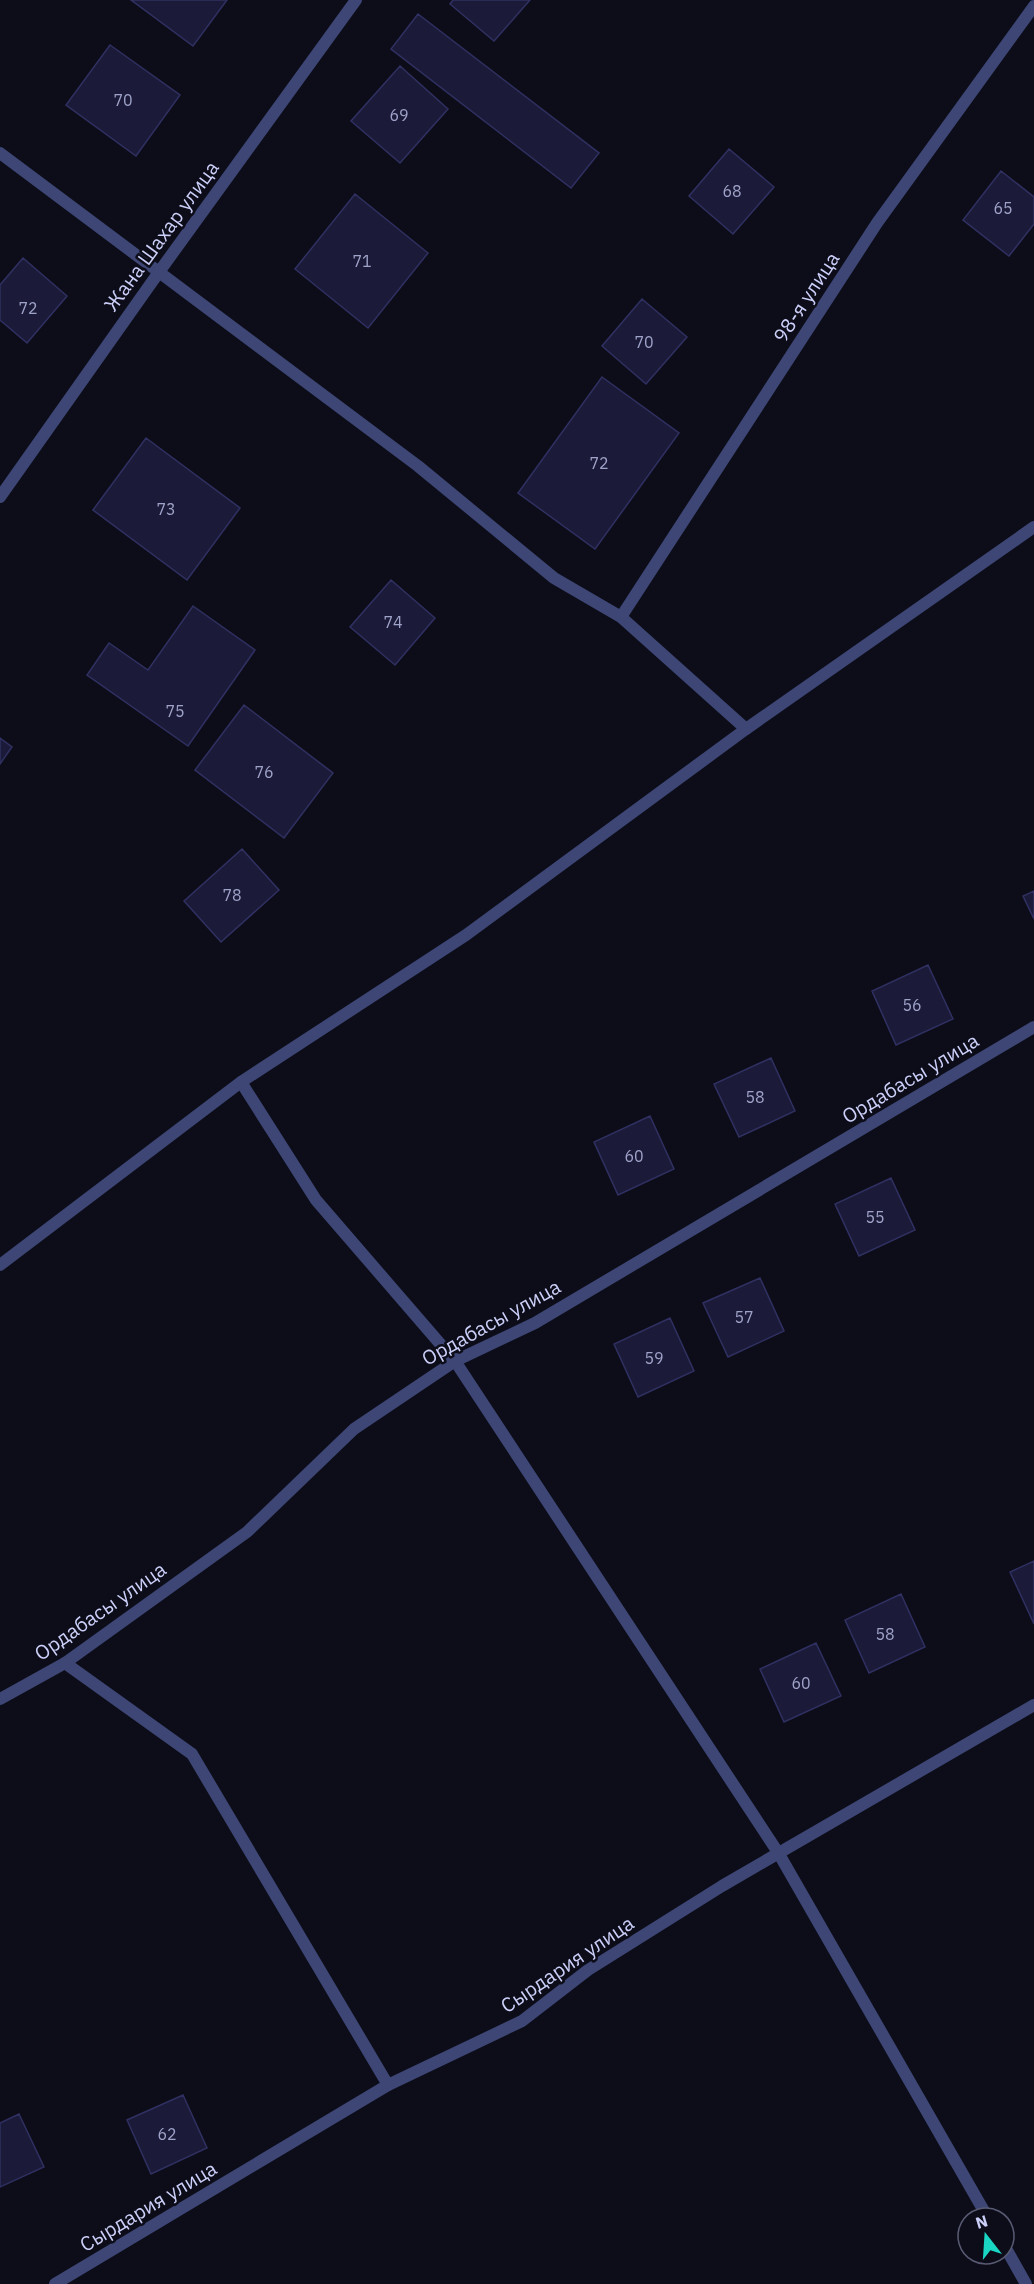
<svg xmlns="http://www.w3.org/2000/svg" width="1034" height="2284" viewBox="0 0 1034 2284" font-family="'IBM Plex Sans',sans-serif">
<style>
.building{fill:#1b1b39;stroke:#303062;stroke-width:1.5}
.lines{fill:none;stroke-linecap:round;stroke-linejoin:round}
.service{stroke:#3d4674;stroke-width:12}
.minor{stroke:#3d4674;stroke-width:12}
.labels{text-anchor:middle;dominant-baseline:central;stroke-width:5;stroke-linejoin:round;paint-order:stroke}
.number-label{font-size:16px;fill:#a0a3c9}
.street-label{font-size:20px;fill:#ccd0f9;stroke:#0d0d1a}
</style>
<rect width="100%" height="100%" fill="#0d0d1a"/>
<path class="building" d="M131,0H227L193,46Z
M453,0H530L494,41L450,4Z
M418,14L599,153L571,188L391,49Z
M110,45L180,95L136,156L66,105Z
M400,66L448,109L400,163L351,121Z
M729,149L774,187L733,234L689,196Z
M1001,171L1034,197V224L1009,256L963,220Z
M355,194L428,253L368,328L295,269Z
M23,258L67,296L27,343L0,320V285Z
M642,299L687,337L646,384L602,346Z
M602,377L679,433L595,549L518,493Z
M146,438L240,508L187,580L93,510Z
M391,580L435,618L395,665L350,627Z
M193,606L255,650L188,746L87,675L109,643L148,670Z
M244,705L333,773L284,838L195,770Z
M0,738L12,747L0,764Z
M242,849L279,890L221,942L184,901Z
M1034,891V919L1023,896Z
M928,965L953,1019L896,1045L872,991Z
M771,1058L795,1111L739,1137L714,1084Z
M650,1116L674,1169L618,1195L594,1142Z
M891,1178L915,1230L859,1256L835,1204Z
M760,1278L784,1331L728,1357L703,1303Z
M670,1318L694,1371L638,1397L614,1344Z
M1034,1561V1624L1010,1572Z
M901,1594L925,1647L869,1673L845,1620Z
M816,1643L841,1696L784,1722L760,1669Z
M183,2095L207,2148L151,2174L127,2120Z
M19,2114L44,2167L0,2187V2123Z"/>
<g class="lines">
<path class="service" d="M0,153L418,466L554,578L621,617L746,729
M241,1082L316,1200L455,1361L779,1854L988,2218
M65,1663L192,1754L388,2085
M1004,2245L1026,2284"/>
<path class="minor" d="M0,497L159,272L356,0
M621,617L877,223L1034,6
M0,1265L241,1082L466,935L746,729L1034,527
M0,1699L65,1663L247,1532L354,1429L455,1361L535,1323L1034,1027
M55,2284L388,2085L522,2021L588,1970L722,1886L1034,1705"/>
</g>
<g class="labels">
<g class="number-label">
<text x="123" y="100">70</text>
<text x="399" y="115">69</text>
<text x="732" y="191">68</text>
<text x="1003" y="208">65</text>
<text x="362" y="261">71</text>
<text x="28" y="308">72</text>
<text x="644" y="342">70</text>
<text x="599" y="463">72</text>
<text x="166" y="509">73</text>
<text x="393" y="622">74</text>
<text x="175" y="711">75</text>
<text x="264" y="772">76</text>
<text x="232" y="895">78</text>
<text x="912" y="1005">56</text>
<text x="755" y="1097">58</text>
<text x="634" y="1156">60</text>
<text x="875" y="1217">55</text>
<text x="744" y="1317">57</text>
<text x="654" y="1358">59</text>
<text x="885" y="1634">58</text>
<text x="801" y="1683">60</text>
<text x="167" y="2134">62</text>
</g>
<g class="street-label">
<text transform="translate(161 236) rotate(-54)">Жана Шахар улица</text>
<text transform="translate(806 297) rotate(-57)">98-я улица</text>
<text transform="translate(910 1078) rotate(-31)">Ордабасы улица</text>
<text transform="translate(491 1322) rotate(-29)">Ордабасы улица</text>
<text transform="translate(100 1611) rotate(-35)">Ордабасы улица</text>
<text transform="translate(567 1964) rotate(-34)">Сырдария улица</text>
<text transform="translate(148 2206) rotate(-31)">Сырдария улица</text>
</g>
</g>
<g transform="translate(986 2236) rotate(343)"><circle r="28" fill="#0d0d1a" stroke="#595b73" stroke-width="1.5"/>
<path d="M0-4.5L10 22L0 15L-10 22Z" fill="#1ad7c3"/>
<text y="-9" font-size="16" font-weight="bold" text-anchor="middle" fill="#ccd0f9">N</text>
</g>
</svg>
